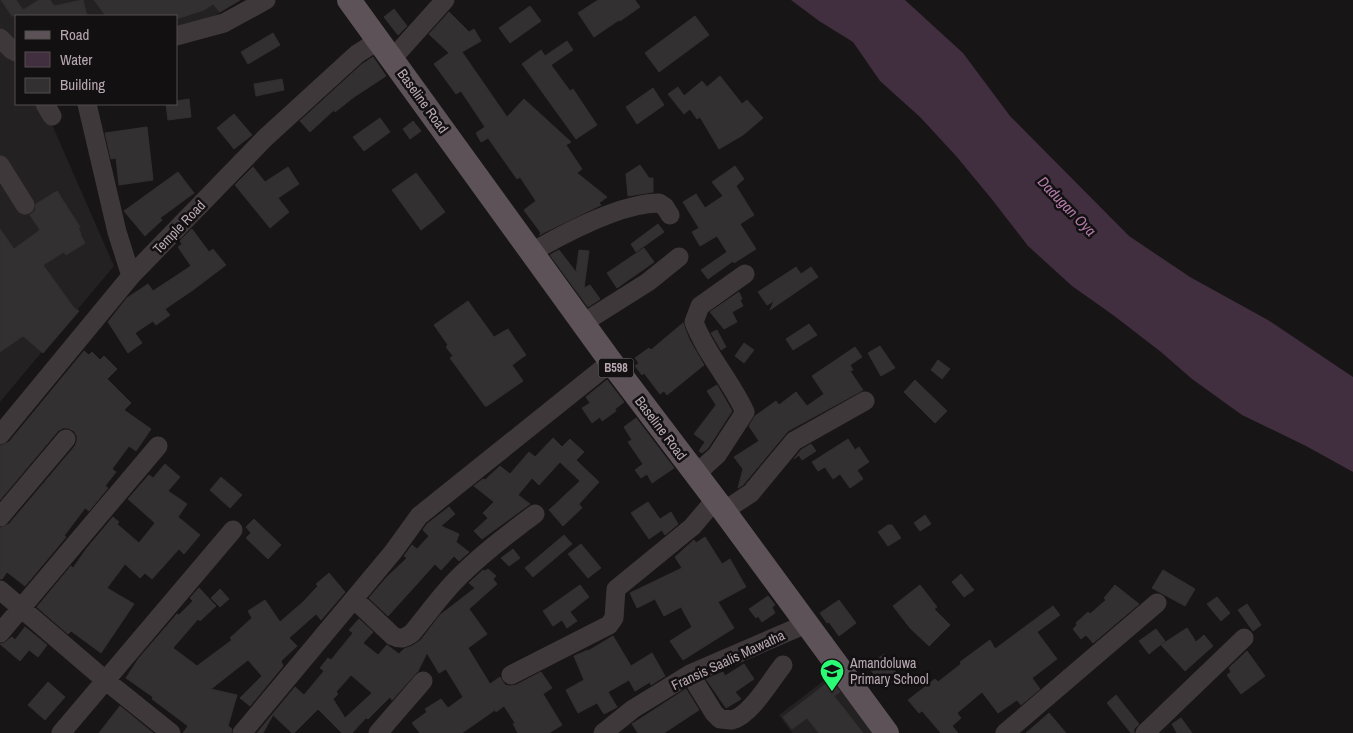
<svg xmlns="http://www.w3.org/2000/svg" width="1353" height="733" viewBox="0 0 1353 733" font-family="'Archivo Narrow',sans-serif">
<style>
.built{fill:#242122}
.water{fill:#412e3f}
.building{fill:#333031;stroke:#342f30;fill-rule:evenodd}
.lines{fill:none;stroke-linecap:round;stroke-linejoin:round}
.minor{stroke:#3f383b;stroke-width:19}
.major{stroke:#5c5257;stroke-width:24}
.labels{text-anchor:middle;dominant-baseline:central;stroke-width:5;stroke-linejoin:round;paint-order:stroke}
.shield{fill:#121011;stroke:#867a81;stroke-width:1}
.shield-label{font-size:12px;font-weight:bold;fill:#b8a7b1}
.street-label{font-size:14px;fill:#b8a7b1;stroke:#121011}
.poi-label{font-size:14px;fill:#b8a7b1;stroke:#121011;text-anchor:start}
.water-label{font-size:15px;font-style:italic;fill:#b57cac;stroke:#121011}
</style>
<rect width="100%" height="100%" fill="#171516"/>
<path class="built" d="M0,0H239L213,17L176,27V16H16V104H43L114,266L0,402Z
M839,669L884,733H792L779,715Z"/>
<path class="water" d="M791,0H905L963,53L1010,116L1129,236L1190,277L1268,320L1353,377V472L1306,446L1242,415L1192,379L1161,352L1113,315L1072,286L1028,246L990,197L956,156L920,117L880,81L853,42L819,21Z"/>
<path class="building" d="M1,0H16L23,10L39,0H50L54,6L83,0L87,16H12Z
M94,0H240L220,12L213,4L204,10L176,19V16H106Z
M598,0H635L640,7L620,21L619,20L594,37L578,13Z
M530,6L541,21L510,43L499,28Z
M394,9L407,26L398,35L384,17Z
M449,12L469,32L474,29L481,41L462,52L507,117L524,99L571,142L566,145L582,169L577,173L607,197L599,203L601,205L539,235L541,233L524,210L536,201L520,177L517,179L488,138L481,142L476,133L485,127L461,91L456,94L434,64L449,53L429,34Z
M695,16L709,35L659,72L645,53Z
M273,33L280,45L248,64L241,52Z
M567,41L573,50L551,65L570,91L573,89L597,125L576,139L522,64L541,50L545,56Z
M373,57L386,76L354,97L335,112L334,110L310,132L300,121L361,65Z
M720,76L742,104L747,100L763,118L743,135L719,149L700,117L697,119L690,109L684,114L668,94L678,87L684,96L702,81L707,87Z
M282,79L284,90L256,96L254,84Z
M653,88L664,105L637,124L626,107Z
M189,99L191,117L168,120L166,104H176V101Z
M234,114L252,135L234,149L217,128Z
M380,118L390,132L364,151L353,137Z
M413,121L421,131L410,139L403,129Z
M147,127L153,180L119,185L116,158L111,159L105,133Z
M640,165L649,178H653V192L628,196L626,174Z
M735,166L744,179L736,186L754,215L740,224L756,249L734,263L733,261L708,279L701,270L727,252L717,236L700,246L692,232L699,228L683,202L696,194L705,208L723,196L712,182Z
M253,167L265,182L288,167L299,184L278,198L289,212L270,228L235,185Z
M178,172L194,193L160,218L162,220L145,236L124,211Z
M416,173L445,212L421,230L392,190Z
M57,191L80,227L78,228L81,233L80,234L85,243L66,255L64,252L43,265L74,308L79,311L43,353L23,336L0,352V229L14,249L40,230L30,215L35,211L36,204Z
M658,224L664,232L636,252L631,244Z
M192,229L209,252L213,249L226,265L193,290L165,309L170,315L156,325L153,321L135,333L142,343L128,353L108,322L127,298L148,284L153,291L191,266L178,247L182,244L180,241Z
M644,248L654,262L617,288L607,273Z
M559,250L576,272L579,250L589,251L584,288L590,285L600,299L588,307L550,255Z
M796,267L801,274L811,267L818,277L770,310L774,301L767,305L758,292Z
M739,292L742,299L740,300L743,306L732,312L737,322L724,329L710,312Z
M468,301L494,337L508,329L526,355L512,365L523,381L487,406H485L450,358L453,356L446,347L448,345L434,325Z
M683,323L689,339L704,365L667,395L664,391L660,394L644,373L642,375L635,366L639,363L635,358L649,348L651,350Z
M809,324L817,335L793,350L786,339Z
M717,330L726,347L721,350L711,333Z
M744,343L754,350L744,363L735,356Z
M880,346L895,368L881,376L868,353Z
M855,347L862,357L850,365L853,370L850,371L863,390L788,431L743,485L738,488L743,469L734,457L759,441L749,426L755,416L776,401L779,405L796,392L807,406L824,394L812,376Z
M84,351L89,355L92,352L100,360L104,356L117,369L107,379L131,403L124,410L151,429L136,451L129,446L112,469L116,472L105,486L108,488L89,511L85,508L64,536L66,537L25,586L7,572L2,579H0V528L9,524L75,446L77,441V436L74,431L68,428H63L58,431L0,500V446L9,442Z
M938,360L950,369L942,379L931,370Z
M607,380L624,402L615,409L616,411L602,421L600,417L592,423L582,408L590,403L586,397Z
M915,380L947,411L935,423L904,392Z
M717,385L732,411L708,448L702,453L699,451L705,442L694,434L716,405L707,391Z
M636,418L674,468L652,483L647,474L641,478L635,470L643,464L628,442L632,440L624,427Z
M553,438L562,447L570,439L584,452L576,460L599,482L579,504L582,508L563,526L549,510L580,481L560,462L539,485L532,478L518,495L530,504L482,539L474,531L488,518L483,513L494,502L474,486L483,479L485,480L500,466L510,474L529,452L535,457Z
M848,439L855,450L859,447L869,462L857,470L863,479L850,488L840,474L833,479L825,467L818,471L812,462Z
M811,444L816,451L802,460L799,455L794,459L801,450Z
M165,464L180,477L168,491L187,504L178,517L200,535L184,554L179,549L152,579L145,573L140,578L125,564L107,588L134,604L101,653L71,631L68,634L37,607L71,566L73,568L87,548L113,517L119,522L117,524L139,543L155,523L128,499L149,475L153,478Z
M221,477L242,495L230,508L210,490Z
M648,502L660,519L671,512L678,524L665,535L662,530L649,539L631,513Z
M449,507L455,514L441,526L459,534L456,542L469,552L459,561L454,556L441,570L435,564L388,616L369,598L386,578L407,558L404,556L412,545L417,549L429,536L423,530L427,524Z
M925,515L931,524L920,531L914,523Z
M254,519L281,545L268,559L246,538L251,533L246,527Z
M888,525H892L901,538L888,546L878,532Z
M564,535L572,544L533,577L525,568Z
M705,537L722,564L730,559L746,587L718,602L734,628L683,660L670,641L692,627L681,607L664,616L655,599L637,608L630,593L682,568L675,557L694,540L696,543Z
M581,544L601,568L588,578L568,554Z
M513,549L520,558L509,566L501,558Z
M488,569L496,576L493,579L497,584L469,609L487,634L468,648L490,684L500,677L505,685L510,686L516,685L541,672L552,688L543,694L562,725L549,733H518L513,724L515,723L504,706L496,712L495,710L462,733H420L412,723L427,712L425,709L441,699L448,708L463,697L446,669L439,673L427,653L418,671L392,700L390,697L368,719L366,718L352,733H342L318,709L294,733H292L273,715L263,733H257L295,687L304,695L324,671L320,668L328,658L331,660L353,633L349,630L359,619L373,632L363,643L378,655L387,645L399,654L404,649L412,646L421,640L440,615L475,588L469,583L483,570L485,571ZM351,675L372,693L345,718L333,699L338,694L336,692Z
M1163,570L1195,589L1185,606L1152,588Z
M329,573L345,592L321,620L316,614L289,638L297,646L281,661L283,666L250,706L240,698L262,676L248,660L211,689L237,695L228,726L232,729L231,733H183L188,726L152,699L153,697L126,678L139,658L177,614L179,615L193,601L190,598L199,588L216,606L200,621L198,619L173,648L197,666L232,640L230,638L252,618L248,611L265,600L280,622L303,602L318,586L316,584Z
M961,574L974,590L964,597L952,582Z
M580,585L589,597L570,612L577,621L567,628L562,620L553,626L543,611Z
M920,585L937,607L934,609L950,625L929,646L910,628L893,606Z
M1115,585L1139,604L1093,643L1086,635L1081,639L1073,629L1077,625L1076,623L1088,612L1090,614L1106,600L1104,598Z
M220,589L229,599L220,607L211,598Z
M768,596L775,605L772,607L775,613L762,622L758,616L756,618L749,609Z
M1217,597L1230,613L1221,621L1207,604Z
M839,600L856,623L839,636L829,622L827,623L820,613Z
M1247,604L1261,625L1253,631L1238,610Z
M1053,606L1060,615L1037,632L1057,659L1032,678L1040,689L1021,705L1017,700L998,713L982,692L957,713L961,718L952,726L958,733H941L922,711L919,713L908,700L935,679L938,682L961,664L960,662L990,640L995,649Z
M25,627L47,645L38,657L29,650L20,661L0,644L4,643L12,637L15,640Z
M1187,628L1196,642L1204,635L1213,646L1185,671L1161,645Z
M1156,629L1165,641L1149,654L1139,641Z
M613,636L631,666L652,653L665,676L651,685L650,682L635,691L629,680L608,692L617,707L604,714L597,703L578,713L566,690L584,680L574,656L588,650V651Z
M1247,651L1265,676L1241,694L1227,675L1231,672L1229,668Z
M884,654L899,677L884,688L868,666Z
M744,664L754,679L735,692L741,699L726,708L706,679L723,672L725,676Z
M831,680L840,692L834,696L863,733H819L807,718L792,729L783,717Z
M48,682L65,697L45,720L28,705Z
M686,689L699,710L664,733H638L632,724Z
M1116,695L1139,724L1134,729V733H1131L1107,703Z
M120,706L153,733H99Z
M1049,713L1066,733H1026Z
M1181,718L1192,733H1177L1172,724Z"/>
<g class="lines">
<path class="minor" d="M176,36L224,23L266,0
M0,38L12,50L16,52
M392,59L445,0
M45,104L52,116
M87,104L117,232L131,276
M0,165L25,205
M532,252C565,233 621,203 659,203L665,207L670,215
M583,323L648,282L679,257
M0,435L131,276L265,138L357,54L379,40
M696,474L717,455L745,412C731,381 706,354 694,322L700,306L745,274
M724,511L751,493L794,441L865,401
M0,517L66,439
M0,590L105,680L171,733
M354,599L393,636C401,640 405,638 412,633C426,616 439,598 454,582C479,556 507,535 535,514
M0,633L158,446
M690,674L714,713L720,719C724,719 729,720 732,720C751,715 771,680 783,665
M511,675L609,625L614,618L616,589L692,527L715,500
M61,733L233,530
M242,733L393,552L419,516L611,362
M378,733L423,681
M603,733L633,709L690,674L806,624
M1005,733L1157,603
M1145,733L1244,638"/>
<path class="major" d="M349,0L611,362L724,511L887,733"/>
</g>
<defs>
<symbol id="school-pin" viewBox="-11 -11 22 30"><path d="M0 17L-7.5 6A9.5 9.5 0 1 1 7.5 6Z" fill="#2afb75" stroke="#121011"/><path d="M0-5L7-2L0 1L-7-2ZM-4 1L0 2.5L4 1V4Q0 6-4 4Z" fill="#111"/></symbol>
</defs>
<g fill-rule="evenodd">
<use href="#school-pin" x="818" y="657" width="28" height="38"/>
</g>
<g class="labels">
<rect class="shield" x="598.5" y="358.5" width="35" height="19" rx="4"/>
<g class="shield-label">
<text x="616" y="368">B598</text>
</g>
<g class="street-label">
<text transform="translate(423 101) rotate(54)">Baseline Road</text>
<text transform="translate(179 227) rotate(-46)">Temple Road</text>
<text transform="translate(661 428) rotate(53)">Baseline Road</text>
<text transform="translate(728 660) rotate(-25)">Fransis Saalis Mawatha</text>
</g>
<g class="poi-label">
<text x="850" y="663">Amandoluwa<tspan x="850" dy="16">Primary School</tspan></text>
</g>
<g class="water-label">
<text transform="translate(1067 206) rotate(46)">Dadugan Oya</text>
</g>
</g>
<rect x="15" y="15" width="162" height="90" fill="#121011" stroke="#544c51"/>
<rect x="25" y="31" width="25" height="8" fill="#5c5257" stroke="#544c51"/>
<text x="60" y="40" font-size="15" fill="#b8a7b1">Road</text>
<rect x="25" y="52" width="25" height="15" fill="#412e3f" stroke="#544c51"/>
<text x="60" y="65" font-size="15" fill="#b8a7b1">Water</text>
<rect x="25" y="78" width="25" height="15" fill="#333031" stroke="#544c51"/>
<text x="60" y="90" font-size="15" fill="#b8a7b1">Building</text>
</svg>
